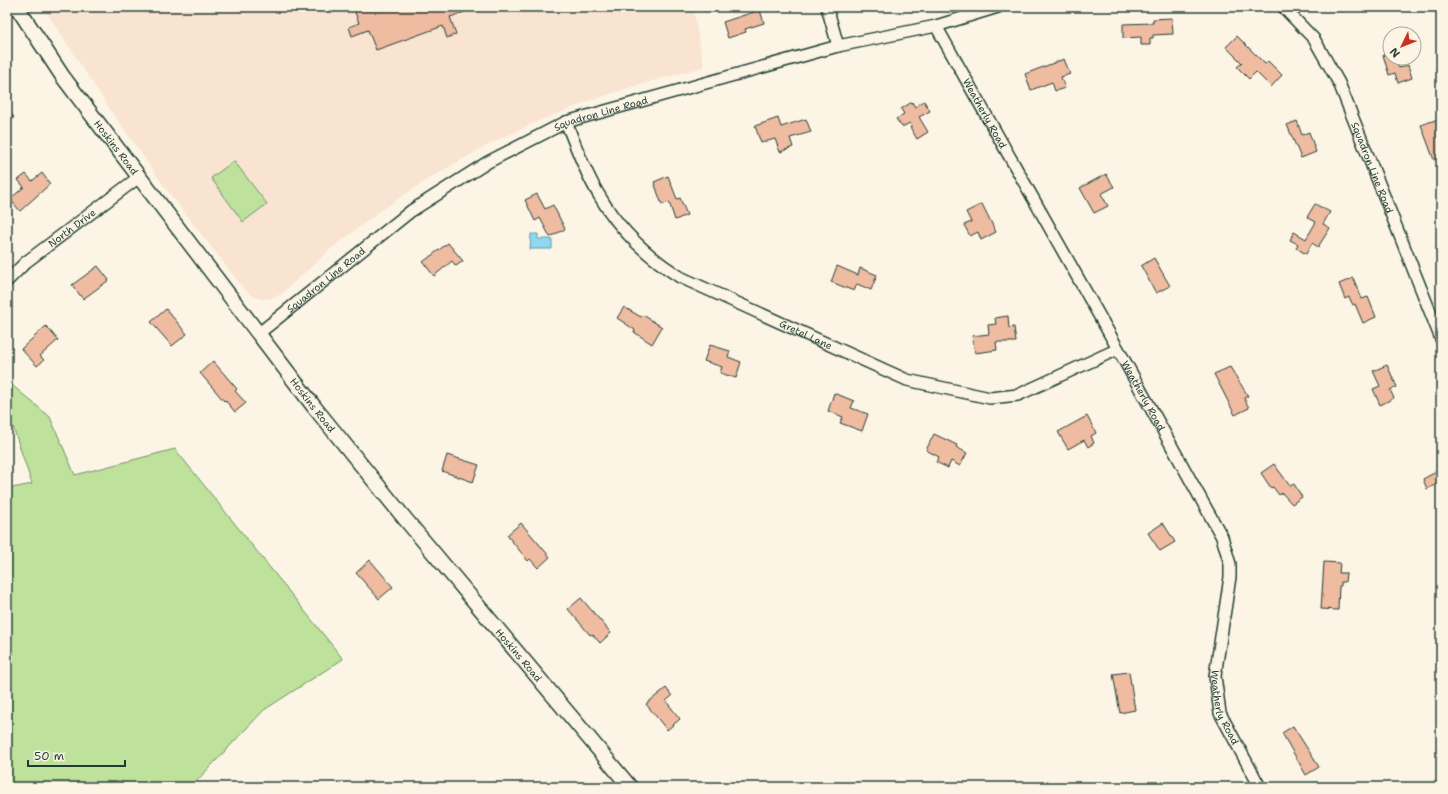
<svg xmlns="http://www.w3.org/2000/svg" width="1448" height="794" viewBox="0 0 1448 794" font-family="'Shantell Sans',sans-serif">
<style>
.built{fill:#f8e4d1}
.green{fill:#bee29c;stroke:#6e9068}
.water{fill:#90d8f2;stroke:#639aa6}
.building{fill:#efbba1;stroke:#1f3d34}
.lines{fill:none;stroke-linecap:round;stroke-linejoin:round}
.minor-casing{stroke:#1f3d34;stroke-width:14}
.tertiary-casing{stroke:#1f3d34;stroke-width:17}
.minor{stroke:#fcf5e5;stroke-width:11}
.tertiary{stroke:#fcf5e5;stroke-width:14}
.labels{text-anchor:middle;dominant-baseline:central;stroke-width:3;stroke-linejoin:round;paint-order:stroke}
.street-label{font-size:10px;fill:#1f3d34;stroke:#fcf5e5}
</style>
<rect width="100%" height="100%" fill="#fcf5e5"/>
<filter id="ink" filterUnits="userSpaceOnUse"><feTurbulence type="fractalNoise" baseFrequency=".025" numOctaves="2"/><feDisplacementMap in="SourceGraphic" scale="8" xChannelSelector="R" yChannelSelector="G"/><feConvolveMatrix kernelMatrix="1 2 1 2 8 2 1 2 1" color-interpolation-filters="sRGB"/></filter>
<g filter="url(#ink)">
<path class="built" d="M43,7H693L704,67L635,86L592,100L536,122L482,148L430,178L380,211L332,248L280,295L271,298L262,299L252,296L244,289L167,190L111,111Z"/>
<path class="green" d="M234,161L267,204L243,222L211,178Z
M7,381L50,417L75,475L175,449L343,659L264,710L191,787H7V489L32,484L13,427L7,422Z"/>
<path class="water" d="M531,234H538V239H552V249H530Z"/>
<path class="building" d="M353,7H469L470,10L450,17L456,34L447,38L443,26L376,50L368,30L352,36L349,27L359,23Z
M760,10L764,23L745,29L746,32L728,38L723,22Z
M1172,18L1173,34L1153,35V38H1150V45H1141V37L1123,38V24L1153,23V19Z
M1237,36L1265,64L1268,61L1282,75L1271,87L1256,72L1249,79L1237,67L1242,63L1226,47Z
M1390,53V58H1395L1399,68L1408,65L1412,78L1398,83L1395,73L1389,75L1383,55Z
M1064,59L1070,74L1061,77L1065,88L1055,91L1052,82L1031,90L1025,74Z
M924,101L930,111L919,117L928,132L917,139L910,127L912,126L910,123L902,127L896,119L904,114L901,109L912,102L915,107Z
M7,110L14,117L7,125Z
M778,118L781,127L806,119L811,132L790,138L793,147L780,152L775,139L761,143L755,126Z
M1441,118V158L1434,160L1421,125Z
M1297,121L1302,135L1309,132L1316,152L1301,158L1287,125Z
M42,173L50,184L20,211L10,199L24,187L18,180L26,174L32,181Z
M1106,174L1114,187L1101,194L1108,206L1094,213L1080,188Z
M668,176L677,199L680,198L687,215L675,220L669,202L662,205L654,182Z
M537,194L545,209L553,205L565,229L550,237L540,218L535,221L525,200Z
M982,204L996,232L981,240L978,232L970,236L964,225L971,222L966,212Z
M1315,204L1330,212L1323,224L1330,228L1318,247L1312,243L1306,254L1296,248L1298,244L1290,240L1294,232L1306,239L1316,222L1307,217Z
M448,243L463,261L456,266L452,261L434,276L423,262Z
M1154,258L1170,286L1156,293L1141,266Z
M98,266L109,280L83,299L72,285Z
M837,266L858,275L860,268L877,275L871,290L857,284L854,291L831,282Z
M1353,278L1362,299L1368,297L1376,317L1363,323L1355,304L1353,305L1349,297L1345,299L1339,284Z
M624,307L641,317L643,315L662,327L652,344L634,332L635,330L617,318Z
M166,309L187,334L172,346L151,322Z
M1008,316L1009,328L1014,327L1016,342H996L997,350L975,353L972,336L989,334L988,325L996,324L995,318Z
M46,326L58,340L40,356L44,360L37,366L21,349Z
M710,345L730,351L728,357L741,362L736,378L720,373L722,367L704,361Z
M213,361L237,389L235,391L246,403L235,412L225,400L224,401L200,373Z
M1387,365L1397,387L1390,390L1394,398L1380,405L1373,389L1380,386L1373,371Z
M1230,367L1248,396L1244,398L1249,408L1235,415L1214,374Z
M834,393L854,401L851,408L868,414L862,431L840,423L843,417L828,411Z
M1087,416L1096,433L1091,436L1094,443L1088,447L1084,440L1068,449L1058,432Z
M934,434L957,445L956,447L967,453L960,466L951,461L948,468L936,462L939,457L926,450Z
M447,455L479,465L473,482L442,471Z
M1274,464L1290,486L1294,484L1302,497L1292,504L1282,493L1279,495L1273,487L1271,488L1261,473Z
M1441,468V486L1439,483L1427,489L1423,479L1436,472L1435,470Z
M521,523L550,557L538,568L530,559L528,561L507,535Z
M1163,523L1175,542L1160,551L1148,533Z
M370,560L393,587L379,599L356,573Z
M1324,562L1340,563L1339,573H1346L1345,582H1341V586H1339L1338,610L1321,609Z
M581,598L611,633L600,643L592,634L590,635L568,609Z
M1129,672L1135,710L1120,713L1113,674Z
M666,688L672,696L666,701L680,719L667,730L646,704Z
M1293,726L1319,767L1306,775L1282,733Z"/>
<g class="lines">
<defs>
<g id="minor">
<path d="M827,7L838,46"/>
<path id="s1" d="M1283,7L1314,39L1339,83L1441,339"/>
<path id="s2" d="M936,26L1118,349L1222,537L1230,564V577L1215,676L1220,713L1260,787"/>
<path id="s3" d="M566,122C576,146 585,173 599,195C619,230 647,256 680,277L907,380L990,398L1018,395L1118,349"/>
<path id="s4" d="M7,281L26,262L139,177"/>
<path id="s5" d="M258,334L411,211L488,162L566,122L838,46L936,26L998,7"/>
</g>
<g id="tertiary">
<path id="s6" d="M17,7L63,77L315,408L406,520L630,787"/>
</g>
</defs>
<use href="#minor" class="minor-casing"/>
<use href="#tertiary" class="tertiary-casing"/>
<use href="#minor" class="minor"/>
<use href="#tertiary" class="tertiary"/>
</g>
</g>
<g class="labels">
<g class="street-label">
<text stroke="none"><textPath href="#s5" startOffset="411">Squadron Line Road</textPath></text>
<text stroke="none"><textPath href="#s2" startOffset="100">Weatherly Road</textPath></text>
<text stroke="none"><textPath href="#s6" startOffset="172">Hoskins Road</textPath></text>
<text stroke="none"><textPath href="#s1" startOffset="186">Squadron Line Road</textPath></text>
<text stroke="none"><textPath href="#s4" startOffset="84">North Drive</textPath></text>
<text stroke="none"><textPath href="#s5" startOffset="87">Squadron Line Road</textPath></text>
<text stroke="none"><textPath href="#s3" startOffset="335">Gretel Lane</textPath></text>
<text stroke="none"><textPath href="#s2" startOffset="424">Weatherly Road</textPath></text>
<text stroke="none"><textPath href="#s6" startOffset="496">Hoskins Road</textPath></text>
<text stroke="none"><textPath href="#s6" startOffset="820">Hoskins Road</textPath></text>
<text stroke="none"><textPath href="#s2" startOffset="760">Weatherly Road</textPath></text>
</g>
</g>
<rect width="1448" height="794" fill="none" stroke="#fcf5e5" stroke-width="24"/>
<rect x="12" y="12" width="1424" height="770" fill="none" stroke="#1f3d34" stroke-width="1.5" filter="url(#ink)"/>
<g transform="translate(1402 46) rotate(227)"><circle r="19" fill="#fcf5e5" stroke="#a4ab9e"/>
<path d="M0-3L7 15L0 10L-7 15Z" fill="#c8321e"/>
<text y="-6" font-size="11" font-weight="bold" text-anchor="middle" fill="#1f3d34">N</text>
</g>
<path d="M28 760v6h97v-6" fill="none" stroke="#1f3d34" stroke-width="2"/>
<text x="34" y="760" font-size="12" fill="#1f3d34" stroke="#fcf5e5" stroke-width="3" paint-order="stroke">50 m</text>
</svg>
